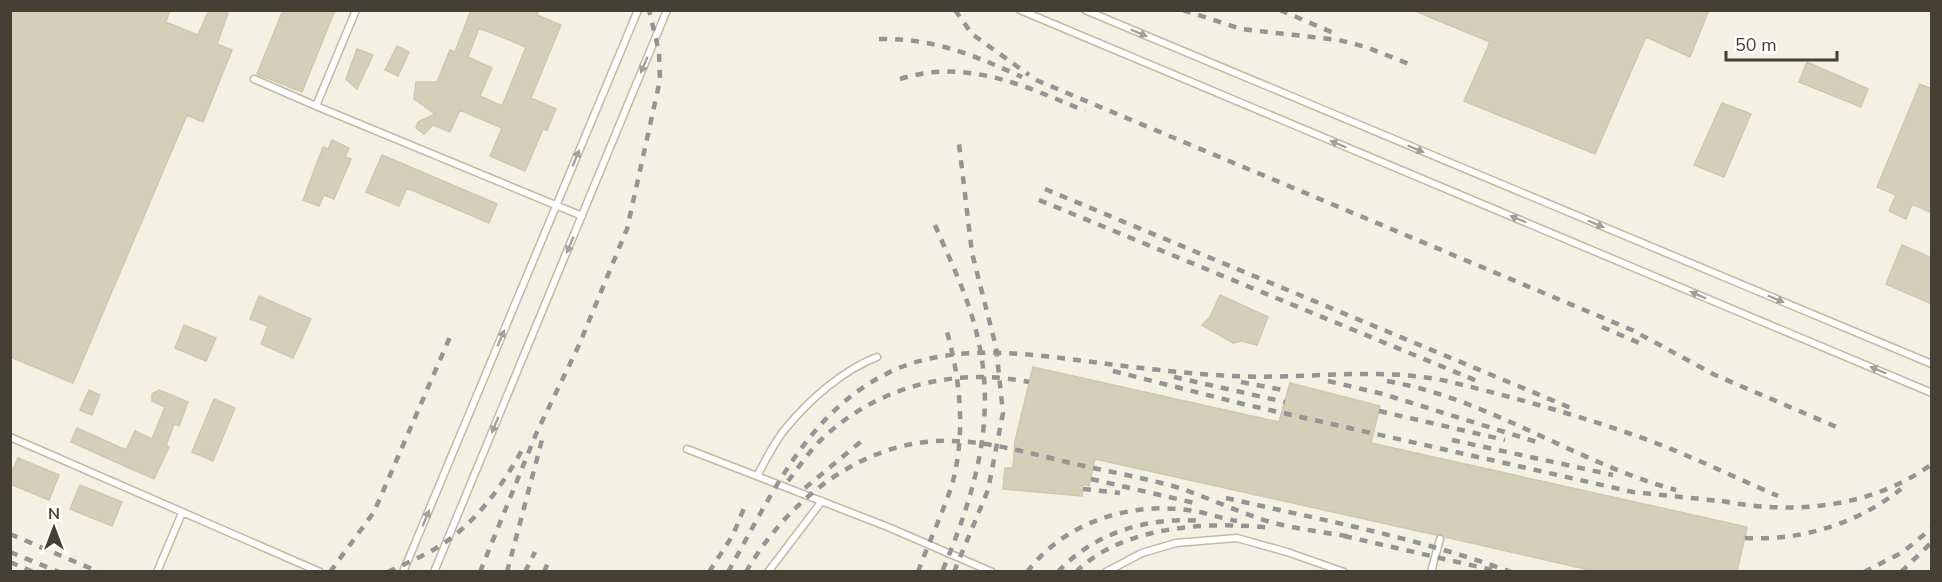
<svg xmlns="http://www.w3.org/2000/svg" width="1942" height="582" viewBox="0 0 1942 582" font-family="'Nunito Sans',sans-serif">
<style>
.building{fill:#d4cfb9;stroke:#cfc8ad;stroke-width:1.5;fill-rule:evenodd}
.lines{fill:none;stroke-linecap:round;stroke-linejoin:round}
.lane-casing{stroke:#bebaa7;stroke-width:9}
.lane{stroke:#fff;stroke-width:6}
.rail{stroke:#949494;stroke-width:4.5;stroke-dasharray:8 8;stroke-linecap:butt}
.oneway{fill:#a2a09a}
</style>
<rect width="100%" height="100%" fill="#f2f1e4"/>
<path class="building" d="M10,10H170L166,22L198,35L209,10L228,13L217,44L232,50L203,122L187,115L73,383L10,357Z
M283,10H335L302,92L257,74Z
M471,10H539L537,15L561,25L531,98L556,109L547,130L543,129L525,171L490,156L502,128L460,110L450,132L433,125L424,134L416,128L418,122L435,114L414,99L416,82H437L450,50L455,52ZM479,28L526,47L502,106L480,96L492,68L468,57Z
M1709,10L1690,57L1646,37L1595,154L1464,101L1490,42L1415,11Z
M397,46L409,52L398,76L385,70Z
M357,49L373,55L357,89L346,79Z
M1807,62L1868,89L1861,107L1799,82Z
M1920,84L1932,89V213L1912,204L1906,219L1889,211L1896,195L1877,187Z
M1722,103L1751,114L1724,177L1694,165Z
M332,140L349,148L345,157L351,159L334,199L324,195L319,206L303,200L323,147L328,149Z
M382,155L497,204L489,223L407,188L399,206L366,192Z
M1902,245L1932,258V304L1886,284Z
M1220,295L1268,317L1257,345L1242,341L1233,343L1202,325L1210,317Z
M259,296L311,319L293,358L261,344L268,326L250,319Z
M184,325L216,338L206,361L175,348Z
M1033,367L1279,422L1290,383L1380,406L1371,443L1747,527L1737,572H1598L1445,537L1441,534L1436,535L1095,459L1089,486L1083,484L1082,496L1003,489L1005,468H1013L1015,441Z
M89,390L100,395L92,415L80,410Z
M159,390L188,402L179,426L174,424L166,446L169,447L154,479L71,442L77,428L126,450L135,431L152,439L165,407L152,401V394Z
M214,399L235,408L213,461L192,452Z
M18,458L59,475L49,500L10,484V476Z
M80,485L122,502L112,526L70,509Z"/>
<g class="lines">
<defs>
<path id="lane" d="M356,10L316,106L582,216
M1020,10L1932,393
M1085,10L1932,364
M254,79L316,106
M10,437L320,572
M687,449L888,527L992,572
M757,476C766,460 774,442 786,428C810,399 843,370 877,357
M157,572L182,513
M403,572L638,10
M434,572L667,10
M768,572L822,501
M1106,572L1142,553L1176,543L1237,538L1287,552L1344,572
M1431,572L1440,539"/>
</defs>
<use href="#lane" class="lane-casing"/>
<use href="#lane" class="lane"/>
<path class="rail" d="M955,10L972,34L1029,75
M1183,10L1241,29L1339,40L1366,47L1409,64
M1280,10L1336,34
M879,39C934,38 973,55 1022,77
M900,79C967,58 1025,86 1085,111
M1036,80L1632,330L1715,375L1839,428
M1045,189L1571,408
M1039,200L1482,383
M935,225C949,258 966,292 975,327C999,414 976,491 942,572
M1602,327L1644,345
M1113,371L1243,404L1633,492L1729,502
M1174,377L1285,402
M1328,381L1383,394L1540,443
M1387,381C1490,399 1576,463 1676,490
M1241,382L1288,391
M1379,411L1505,440
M1452,440L1613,475
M1091,479L1199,504
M788,481C799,467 809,451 823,438C878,386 955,367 1029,382
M805,488L864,439
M1083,489L1120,493
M1226,498C1322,520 1419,538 1511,572
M1722,501C1794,515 1871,508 1932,464
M10,534L99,572
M1344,536L1501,572
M1745,538C1801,541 1857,524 1901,489
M10,552L59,572
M10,562L33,572
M330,572L374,512L450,337
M388,572C404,564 422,557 438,547C475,524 501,488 522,450
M480,572L536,434L579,345L627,229L660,80L659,52L649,10
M507,572L542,440
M525,572L535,552
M544,572L550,558
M579,572V571
M709,572L733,535L744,508
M728,572C770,498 805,417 882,376C950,339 1036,355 1108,364C1149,369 1191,374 1232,376C1306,380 1383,365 1455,383C1512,397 1570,413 1625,432C1677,449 1727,474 1778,496
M746,572C785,504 856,445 937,441C983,439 1028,453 1071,463C1105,471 1140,477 1173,486C1205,496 1235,511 1267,521C1294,529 1324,532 1352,537
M918,572C929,541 944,511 953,481C966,430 960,375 945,325
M954,572L988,490L1003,413L996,347L972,253L959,144
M1027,572C1064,523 1128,502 1187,510C1204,512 1220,518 1237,521
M1058,572C1094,532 1151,516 1203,521
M1076,572C1123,525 1210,521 1272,528
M1864,572L1903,552L1932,528
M1901,572L1932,542"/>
</g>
<defs><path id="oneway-solid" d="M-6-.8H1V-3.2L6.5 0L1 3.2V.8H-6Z" transform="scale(1.5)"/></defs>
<g class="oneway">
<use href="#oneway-solid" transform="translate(1139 33) rotate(23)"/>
<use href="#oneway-solid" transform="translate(644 65) rotate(113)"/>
<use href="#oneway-solid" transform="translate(1338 144) rotate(-157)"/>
<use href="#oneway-solid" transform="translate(1416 149) rotate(23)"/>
<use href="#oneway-solid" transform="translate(576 158) rotate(-67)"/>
<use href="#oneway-solid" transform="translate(1518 219) rotate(-157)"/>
<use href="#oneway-solid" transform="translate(1596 224) rotate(23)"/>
<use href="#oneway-solid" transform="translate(570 245) rotate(113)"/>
<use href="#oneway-solid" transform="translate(1698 295) rotate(-157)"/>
<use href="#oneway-solid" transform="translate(1776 299) rotate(23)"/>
<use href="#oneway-solid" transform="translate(501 338) rotate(-67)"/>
<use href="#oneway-solid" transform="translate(1878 370) rotate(-157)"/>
<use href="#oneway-solid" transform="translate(495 425) rotate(113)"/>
<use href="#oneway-solid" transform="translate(426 518) rotate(-67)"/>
</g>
<rect width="1942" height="582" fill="none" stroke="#444134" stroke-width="24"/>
<g transform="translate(54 528)" stroke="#ffffff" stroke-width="4.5" paint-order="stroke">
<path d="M0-4.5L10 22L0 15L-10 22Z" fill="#444134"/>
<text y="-9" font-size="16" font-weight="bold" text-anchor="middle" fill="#444134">N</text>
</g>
<path d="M1726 51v9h111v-9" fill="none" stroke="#444134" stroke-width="3"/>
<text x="1735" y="51" font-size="18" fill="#444134" stroke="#ffffff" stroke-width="4.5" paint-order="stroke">50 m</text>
</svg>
